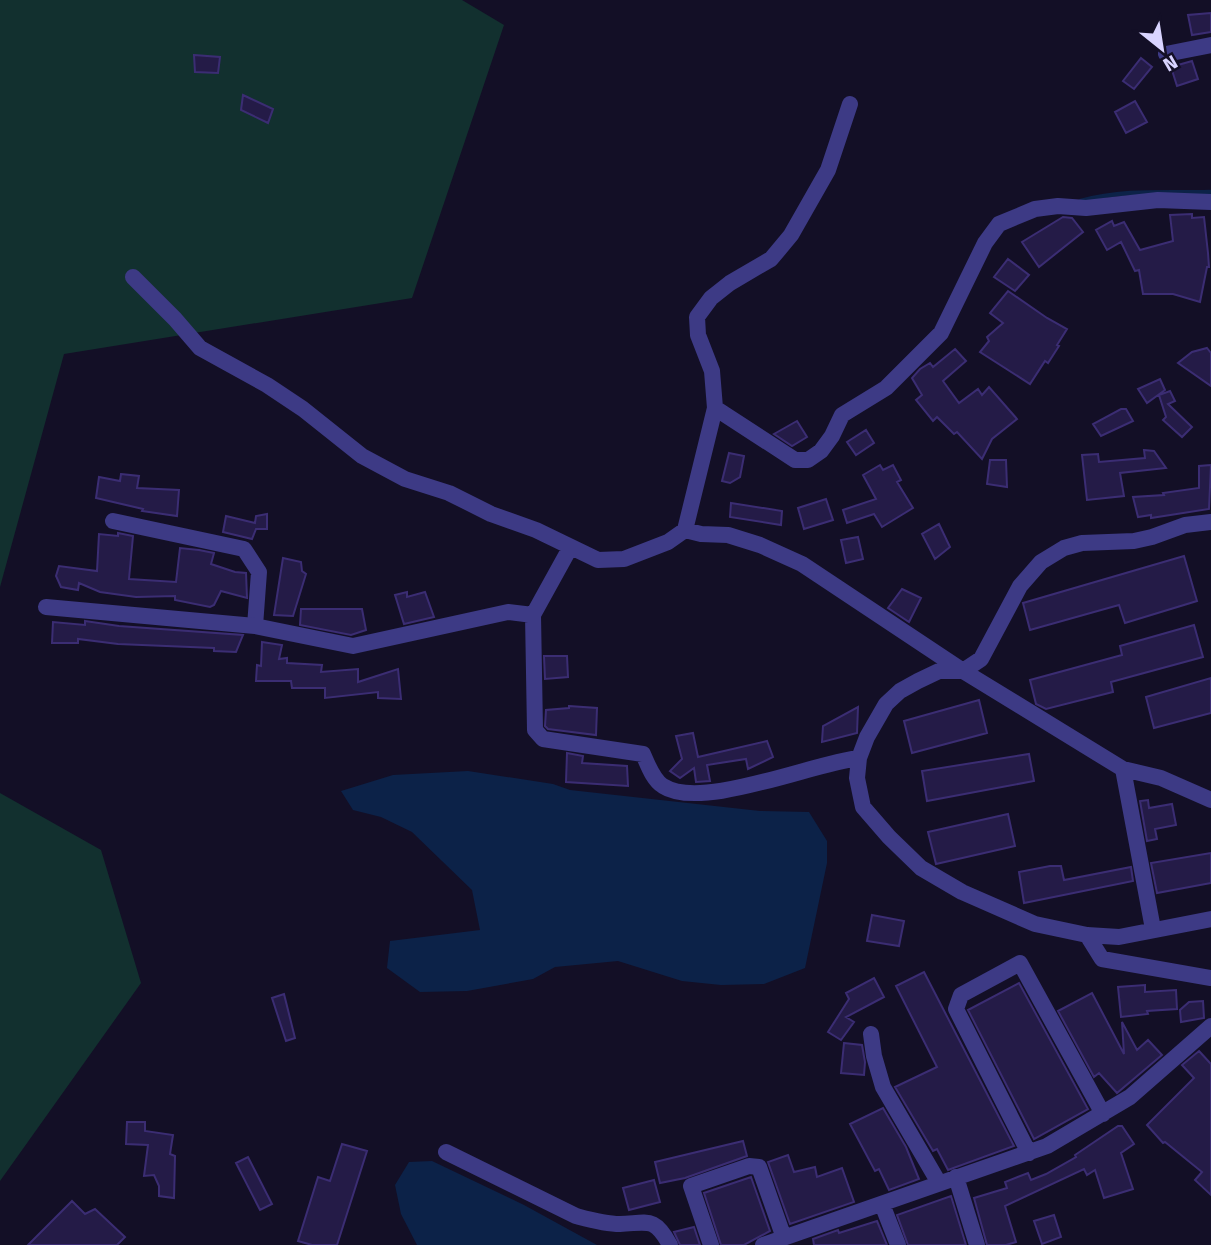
<svg xmlns="http://www.w3.org/2000/svg" width="1211" height="1245" viewBox="0 0 1211 1245" font-family="'Fira Sans',sans-serif">
<style>
.green{fill:#12302f}
.water{fill:#0c2248}
.lines{fill:none;stroke-linecap:round;stroke-linejoin:round}
.stream{stroke:#0c2248;stroke-width:4.5}
.building{fill:#241b47;stroke:#3b2d73;stroke-width:2}
.minor{stroke:#3d3a85;stroke-width:16}
</style>
<rect width="100%" height="100%" fill="#130f26"/>
<path class="green" d="M0,0H462L504,25L412,298L64,354L0,587Z
M0,793L101,850L141,983L0,1181Z"/>
<path class="water" d="M468,771L553,784L570,790L760,811L809,812L827,841V863L805,968L764,984L721,985L682,981L618,961L555,967L533,979L467,991L420,992L387,968L390,941L480,930L472,890L412,832L381,817L353,810L341,791L393,775Z
M432,1161L524,1205L597,1245H417L401,1214L395,1185L409,1162Z"/>
<g class="lines">
<path class="stream" d="M1081,201C1124,189 1167,193 1211,192"/>
</g>
<path class="building" d="M1211,13V32L1192,35L1188,15Z
M194,55L220,57L218,73L195,72Z
M1141,58L1152,67L1134,89L1123,81Z
M1192,61L1198,79L1177,86L1171,67Z
M243,95L273,109L268,123L241,110Z
M1135,101L1147,122L1126,133L1115,112Z
M1192,214V218L1204,217L1208,253L1209,267H1207L1200,302L1173,294H1143L1139,270L1135,271L1121,242L1107,250L1096,230L1112,221L1114,226L1124,222L1140,250L1173,241L1170,215Z
M1063,217L1072,218L1083,232L1039,267L1022,242Z
M1008,259L1029,275L1015,291L994,277Z
M1008,291L1047,318L1067,329L1057,345L1059,346L1048,363L1045,361L1030,384L980,352L989,341L987,337L1003,323L990,313Z
M1207,348L1211,353V386L1178,363L1192,352Z
M955,349L966,361L943,381L959,403L978,389L982,395L989,387L1017,419L992,439L982,459L957,432L954,434L937,417L933,421L916,400L922,395L912,378L920,369L930,363L933,367Z
M1160,379L1165,390L1147,403L1138,389Z
M1170,391L1175,401L1168,404L1192,427L1182,437L1163,420L1166,417L1159,395Z
M1121,409H1126L1133,421L1101,436L1093,424Z
M797,421L807,437L792,446L774,434Z
M866,430L874,443L856,455L847,442Z
M1144,450L1154,451L1166,468L1120,473L1124,496L1087,500L1082,455L1098,454L1099,462L1145,458Z
M729,453L744,456L740,477L730,483L722,481Z
M990,460H1006L1007,487L987,484Z
M880,465L883,470L893,465L901,480L897,482L913,508L882,527L874,514L847,523L843,510L876,499L863,475Z
M1211,465L1209,509L1151,518V515L1138,517L1133,497L1164,495L1163,493L1199,488V466Z
M121,474L139,476L137,488L179,490L177,516L142,511L143,509L96,498L99,477L120,481Z
M826,499L833,520L804,529L798,508Z
M731,503L782,511L781,525L730,517Z
M267,514V529H256L252,539L223,532L226,516L255,523L256,516Z
M939,524L950,547L935,559L922,534Z
M118,533L133,536L129,579L176,582L180,548L199,550L214,553L211,564L235,572L246,573L247,598L221,591L214,605L210,607L175,600V596L136,597L100,592L79,583L78,590L61,587L56,576L59,566L97,571L99,534L118,536Z
M858,537L863,559L846,563L841,540Z
M1184,556L1197,601L1125,623L1119,605L1030,630L1023,603Z
M283,558L301,562L302,571L306,574L293,616L274,615Z
M902,589L921,598L909,622L888,608Z
M407,592V597L425,592L434,617L404,624L395,595Z
M301,609H362L366,630L351,635L300,625Z
M85,621L119,626L243,635L236,652L214,651V648L118,644L78,639V643H52L53,622L85,625Z
M1194,625L1203,657L1111,682L1113,692L1046,709L1036,704L1030,680L1122,655L1120,646Z
M262,642L282,645L279,659L287,658V663L322,665L321,672L358,669V682L398,669L401,699L378,698V692L325,698V688H292L291,681H256L257,665L261,666Z
M544,656H567L568,677L545,679Z
M1211,678V713L1154,728L1146,697Z
M979,700L987,733L912,753L904,721Z
M569,706L597,708L596,735L548,729L545,726L546,710L569,708Z
M858,707L857,733L822,742L823,726Z
M693,733L698,757L767,741L773,757L748,769L746,759L707,765L710,781L696,782L694,768L680,778L670,771L682,759L676,736Z
M567,753L583,756L582,763L627,766L628,786L566,782Z
M1029,754L1034,781L927,801L922,771Z
M1148,800L1149,808L1172,804L1176,825L1155,829L1157,839L1147,841L1140,801Z
M1008,814L1015,846L936,864L928,832Z
M1211,853V883L1157,893L1151,863Z
M1050,866H1061L1064,880L1131,867L1133,881L1024,903L1019,872Z
M872,915L904,921L899,946L867,941Z
M924,972L1014,1146L948,1170L937,1149L933,1151L895,1087L937,1067L896,986Z
M874,978L884,997L846,1017L854,1022L841,1040L828,1032L849,999L846,993Z
M1019,983L1088,1109L1034,1139L968,1010Z
M1145,985V992L1176,990L1177,1009L1147,1011L1148,1014L1121,1017L1118,987Z
M1092,993L1124,1054L1122,1022L1137,1050L1148,1040L1162,1055L1117,1093L1099,1073L1094,1077L1058,1011Z
M284,994L295,1038L286,1041L272,998Z
M1203,1001L1204,1018L1181,1022L1180,1010L1189,1002Z
M844,1043L862,1045L865,1062L864,1075L841,1073Z
M1199,1051L1211,1064V1195L1195,1180L1202,1172L1165,1142L1163,1143L1147,1125L1194,1078L1182,1065Z
M883,1108L906,1147L919,1179L889,1190L879,1169L875,1171L850,1124Z
M127,1122H145V1131L173,1135L170,1154L175,1156L174,1198L159,1196V1186L154,1175L144,1176L148,1145L126,1144Z
M1118,1126H1122L1134,1144L1121,1153L1133,1189L1104,1198L1095,1170L1087,1175L1084,1169L1005,1206L1016,1242L1006,1245H987L974,1198L1007,1188L1005,1182L1028,1173L1031,1180L1046,1174L1076,1157L1075,1155Z
M743,1141L747,1156L685,1178L660,1183L655,1162Z
M342,1144L367,1151L337,1245H312L298,1241L318,1177L330,1181Z
M788,1155L794,1172L815,1167L817,1177L842,1168L854,1202L790,1224L768,1162Z
M248,1157L272,1204L260,1210L236,1163Z
M751,1177L770,1231L744,1245H721L704,1193Z
M654,1180L660,1202L629,1210L623,1188Z
M951,1196L966,1245H908L897,1215Z
M72,1201L85,1214L95,1209L125,1237L117,1245H28Z
M1054,1215L1061,1237L1042,1244L1034,1221Z
M877,1221L887,1245H814L813,1239L838,1230L839,1233Z
M694,1227L700,1245H680L674,1232Z"/>
<g class="lines">
<path class="minor" d="M1166,54L1211,45
M133,277L175,319L200,348L267,385L303,409L362,456L405,479L449,493L491,514L536,530L598,560L624,559L668,542L685,530L715,408L712,371L698,335L697,317L711,298L730,283L771,259L791,235L828,170L850,104
M715,408L795,460H808L821,451L832,436L842,415L886,388L941,333L985,243L999,224L1035,209L1058,206L1086,208L1158,200L1211,202
M113,521L244,549L259,572L255,626
M1211,522L1185,525L1152,537L1134,541L1082,543L1064,548L1041,562L1020,586L981,659L963,671H939L918,681L900,691L886,704L867,737L859,758L857,778L863,807L889,837L921,868L962,892L1035,924L1087,935L1119,937L1211,919
M685,530L701,534L728,535L760,545L802,564L963,671L1123,769L1161,778L1211,800
M570,548L533,615L535,730L543,739L643,754C648,765 653,780 663,786C701,811 813,763 859,758
M46,607L255,626L353,646L508,612L533,615
M1123,769L1153,929
M1087,935L1102,959L1211,978
M871,1034L874,1056L883,1087L939,1183
M446,1152L576,1216C591,1220 605,1224 620,1224C648,1223 654,1216 670,1245
M1029,1153L956,1009L961,995L1020,963L1103,1114
M956,1177L977,1245
M882,1204L898,1245
M711,1245L691,1186L749,1166L759,1167L784,1238
M763,1245L1047,1146L1130,1097L1211,1026"/>
</g>
<g transform="translate(1162 49) rotate(150)" stroke="#130f26" stroke-width="5" paint-order="stroke">
<path d="M0-5L12 26L0 18L-12 26Z" fill="#d9d4ff"/>
<text y="-10" font-size="19" font-weight="bold" text-anchor="middle" fill="#d9d4ff">N</text>
</g>
</svg>
